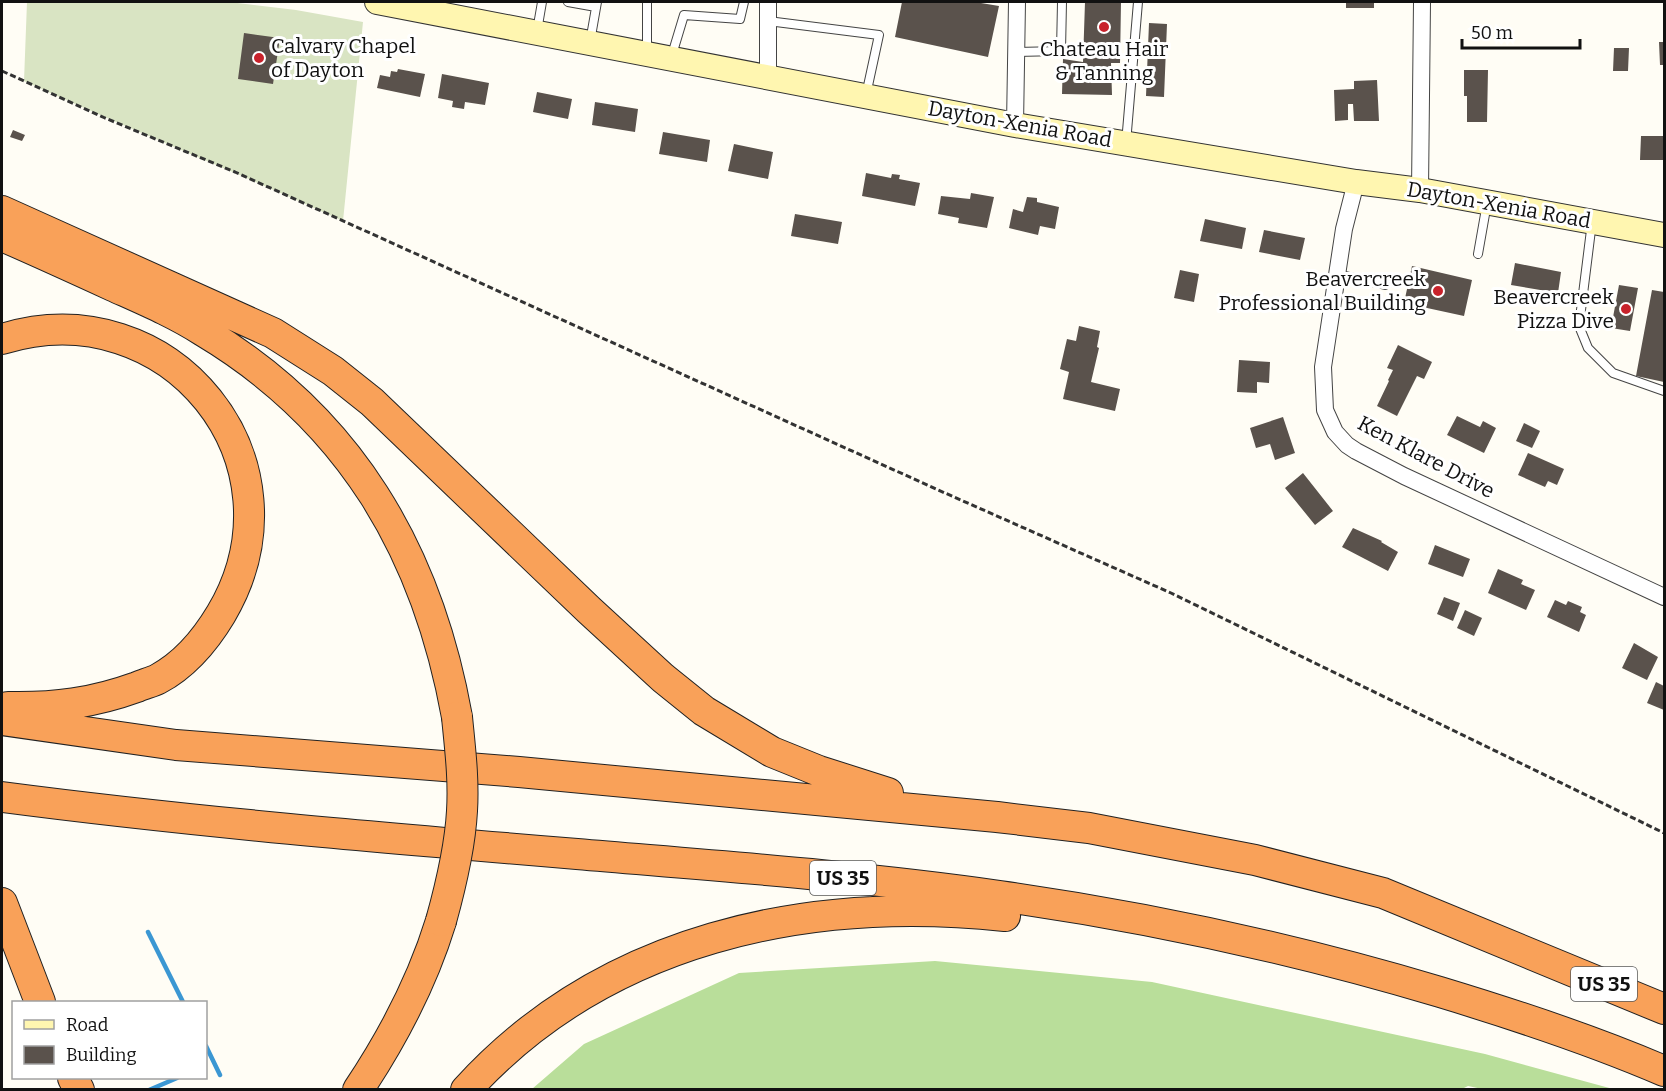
<svg xmlns="http://www.w3.org/2000/svg" width="1666" height="1091" viewBox="0 0 1666 1091" font-family="Bitter,serif">
<style>
.forest{fill:#b9de9a}
.cemetery{fill:#d9e4c3}
.lines{fill:none;stroke-linecap:round;stroke-linejoin:round}
.stream{stroke:#3b97d3;stroke-width:4.5}
.building{fill:#5a524c}
.lane-casing{stroke:#444;stroke-width:10}
.street-casing{stroke:#444;stroke-width:18}
.secondary-casing{stroke:#333;stroke-width:26}
.highway-casing{stroke:#222;stroke-width:32}
.path{stroke:#333;stroke-width:3;stroke-dasharray:6 3;stroke-linecap:butt}
.lane{stroke:#fff;stroke-width:8}
.street{stroke:#fff;stroke-width:16}
.secondary{stroke:#fff6b0;stroke-width:24}
.highway{stroke:#f9a159;stroke-width:30}
.highway-bridge-casing{stroke:#222;stroke-width:32;stroke-linecap:butt}
.highway-bridge{stroke:#f9a159;stroke-width:30}
.poi-dot{fill:#c8222b;stroke:#fff;stroke-width:2}
.labels{text-anchor:middle;dominant-baseline:central;stroke-width:6;stroke-linejoin:round;paint-order:stroke}
.shield{fill:#fff;stroke:#585858;stroke-width:1.5}
.shield-label{font-size:20px;font-weight:bold;fill:#111}
.poi-label{font-size:21px;fill:#111;stroke:#fff;text-anchor:end}
.street-label{font-size:21px;fill:#111;stroke:#fff}
</style>
<rect width="100%" height="100%" fill="#fffdf5"/>
<path class="forest" d="M935,961L1152,982L1485,1054L1613,1089L1487,1090L1468,1086L1460,1090L532,1089L584,1044L739,973Z"/>
<path class="cemetery" d="M27,2H229L296,10L363,22L343,221C237,172 129,129 24,81Z"/>
<g class="lines">
<path class="stream" d="M148,932L183,1002
M206,1046L220,1075
M149,1090L177,1078"/>
</g>
<path class="building" d="M902,2H975L999,6L988,57L895,37Z
M1085,2H1121L1120,63H1111L1112,95L1062,94L1063,59L1083,62Z
M1346,2H1374V8H1346Z
M1149,23L1167,24L1164,97L1146,96Z
M244,33L280,38L273,84L238,79Z
M1659,42H1664V65H1660Z
M1614,48H1629L1628,71H1613Z
M398,69L425,74L420,97L377,88L380,75L390,77L391,71L397,72Z
M1464,70H1488L1487,122H1467V96H1464Z
M442,74L489,83L485,105L465,102L464,109L452,107L453,101L438,98Z
M1377,80L1379,121H1354L1353,104H1348V120L1335,121L1334,90L1354,89V81Z
M537,92L572,99L568,119L533,112Z
M595,102L638,109L635,132L592,125Z
M13,130L25,135L22,141L10,137Z
M663,132L710,140L707,162L659,154Z
M1641,136H1664V160H1640Z
M734,144L773,152L768,179L728,171Z
M866,173L891,178L892,174L900,175L899,179L920,183L915,206L862,196Z
M971,193L994,197L987,228L958,223L959,218L938,214L941,196L970,199Z
M1027,197L1037,198V202L1059,207L1055,229L1040,226L1038,235L1009,228L1013,209L1023,212Z
M795,214L842,222L838,244L791,236Z
M1205,219L1246,228L1242,249L1200,241Z
M1264,230L1305,238L1300,260L1259,252Z
M1515,263L1561,272L1558,293L1511,285Z
M1412,266L1472,280L1464,316L1404,303Z
M1180,270L1199,274L1194,302L1174,298Z
M1619,285L1638,288L1630,331L1611,328Z
M1652,290L1664,292V382L1636,376Z
M1079,326L1100,331L1097,347L1099,348L1091,382L1120,389L1115,411L1063,399L1069,372L1060,369L1067,339L1076,341Z
M1398,345L1432,362L1424,379L1417,376L1397,416L1377,406L1389,381L1388,380L1393,370L1387,368Z
M1239,360L1270,362L1269,383L1257,382V393L1237,392Z
M1457,416L1480,427L1483,421L1496,428L1484,453L1447,435Z
M1283,417L1295,453L1275,460L1270,444L1256,448L1250,428Z
M1524,423L1540,431L1532,448L1516,441Z
M1528,453L1564,469L1557,485L1548,481L1545,487L1518,475Z
M1303,473L1333,511L1315,525L1285,488Z
M1353,528L1382,541L1381,542L1398,552L1388,571L1342,547Z
M1435,545L1470,559L1463,577L1428,564Z
M1498,569L1523,580L1521,584L1535,590L1526,610L1488,593Z
M1444,597L1460,603L1453,621L1437,614Z
M1555,600L1566,605L1568,601L1582,607L1580,612L1586,615L1579,632L1547,617Z
M1465,610L1482,618L1474,636L1457,628Z
M1634,643L1658,657L1647,680L1622,668Z
M1656,682L1664,686V710L1647,703Z"/>
<g class="lines">
<defs>
<path id="lane" d="M568,2L596,7
M647,2V53
M768,21L879,35L866,95
M537,31L542,2
M590,42L597,2
M1016,52L1061,51L1062,2
M671,58L684,15L740,19L744,2
M1126,143L1138,2
M1592,222L1579,326L1588,348L1613,373L1664,391
M1478,254L1487,203
M1337,274L1385,285"/>
<path id="street" d="M768,77V2
M1015,125L1017,2
M1356,182L1344,229L1323,367L1325,410L1335,432L1347,445L1356,451L1404,476L1664,597
M1420,190L1422,2"/>
<path id="secondary" d="M377,2L1015,125L1356,182L1420,190L1664,235"/>
<path id="highway" d="M2,211L273,333L333,371L372,402L589,610L663,678L704,711L772,752L819,771L888,793
M2,236C39,252 76,269 113,286C144,300 175,313 203,331C350,419 427,551 457,717
M2,339C170,287 311,462 221,614C206,639 184,665 158,679C152,682 144,684 137,687C93,703 54,708 8,707
M2,720L176,745L519,772L997,817L1089,828L1255,860L1383,893L1664,1009
M2,797C193,822 385,838 577,854C718,866 860,876 1000,896C1149,917 1296,949 1440,992C1516,1015 1592,1040 1664,1071
M2,903L40,1002
M73,1078L79,1090
M358,1090C394,1036 422,983 441,921
M466,1090C604,938 807,895 1005,916"/>
</defs>
<use href="#lane" class="lane-casing"/>
<use href="#street" class="street-casing"/>
<use href="#secondary" class="secondary-casing"/>
<use href="#highway" class="highway-casing"/>
<path class="path" d="M2,71L105,118L235,172L945,493L1171,593L1664,833"/>
<use href="#lane" class="lane"/>
<use href="#street" class="street"/>
<use href="#secondary" class="secondary"/>
<use href="#highway" class="highway"/>
<defs>
<path id="highway-bridge" d="M441,921C451,885 460,848 462,811C464,779 460,748 457,717"/>
</defs>
<use href="#highway-bridge" class="highway-bridge-casing"/>
<use href="#highway-bridge" class="highway-bridge"/>
</g>
<g class="poi-dot">
<circle cx="1104" cy="27" r="6"/>
<circle cx="259" cy="58" r="6"/>
<circle cx="1438" cy="291" r="6"/>
<circle cx="1626" cy="309" r="6"/>
</g>
<g class="labels">
<g class="shield">
<rect x="810" y="861" width="66" height="34" rx="4.5"/>
<rect x="1571" y="967" width="66" height="34" rx="4.5"/>
</g>
<g class="shield-label">
<text x="843" y="878">US 35</text>
<text x="1604" y="984">US 35</text>
</g>
<g class="poi-label">
<text x="271" y="46" text-anchor="start">Calvary Chapel<tspan x="271" dy="24">of Dayton</tspan></text>
<text x="1104" y="49" text-anchor="middle">Chateau Hair<tspan x="1104" dy="24">&amp; Tanning</tspan></text>
<text x="1426" y="279">Beavercreek<tspan x="1426" dy="24">Professional Building</tspan></text>
<text x="1614" y="297">Beavercreek<tspan x="1614" dy="24">Pizza Dive</tspan></text>
</g>
<g class="street-label">
<text transform="translate(1020 124) rotate(10)">Dayton-Xenia Road</text>
<text transform="translate(1499 205) rotate(10)">Dayton-Xenia Road</text>
<text transform="translate(1426 457) rotate(28)">Ken Klare Drive</text>
</g>
</g>
<rect width="1666" height="1091" fill="none" stroke="#111111" stroke-width="6"/>
<rect x="12" y="1001" width="195" height="78" fill="#ffffff" stroke="#a0a0a0" stroke-width="1.5"/>
<rect x="24" y="1020" width="30" height="9" fill="#fff6b0" stroke="#a0a0a0" stroke-width="1.5"/>
<text x="66" y="1031" font-size="18" fill="#111111">Road</text>
<rect x="24" y="1046" width="30" height="18" fill="#5a524c" stroke="#a0a0a0" stroke-width="1.5"/>
<text x="66" y="1061" font-size="18" fill="#111111">Building</text>
<path d="M1462 39v9h118v-9" fill="none" stroke="#111111" stroke-width="3"/>
<text x="1471" y="39" font-size="18" fill="#111111" stroke="#ffffff" stroke-width="4.5" paint-order="stroke">50 m</text>
</svg>
